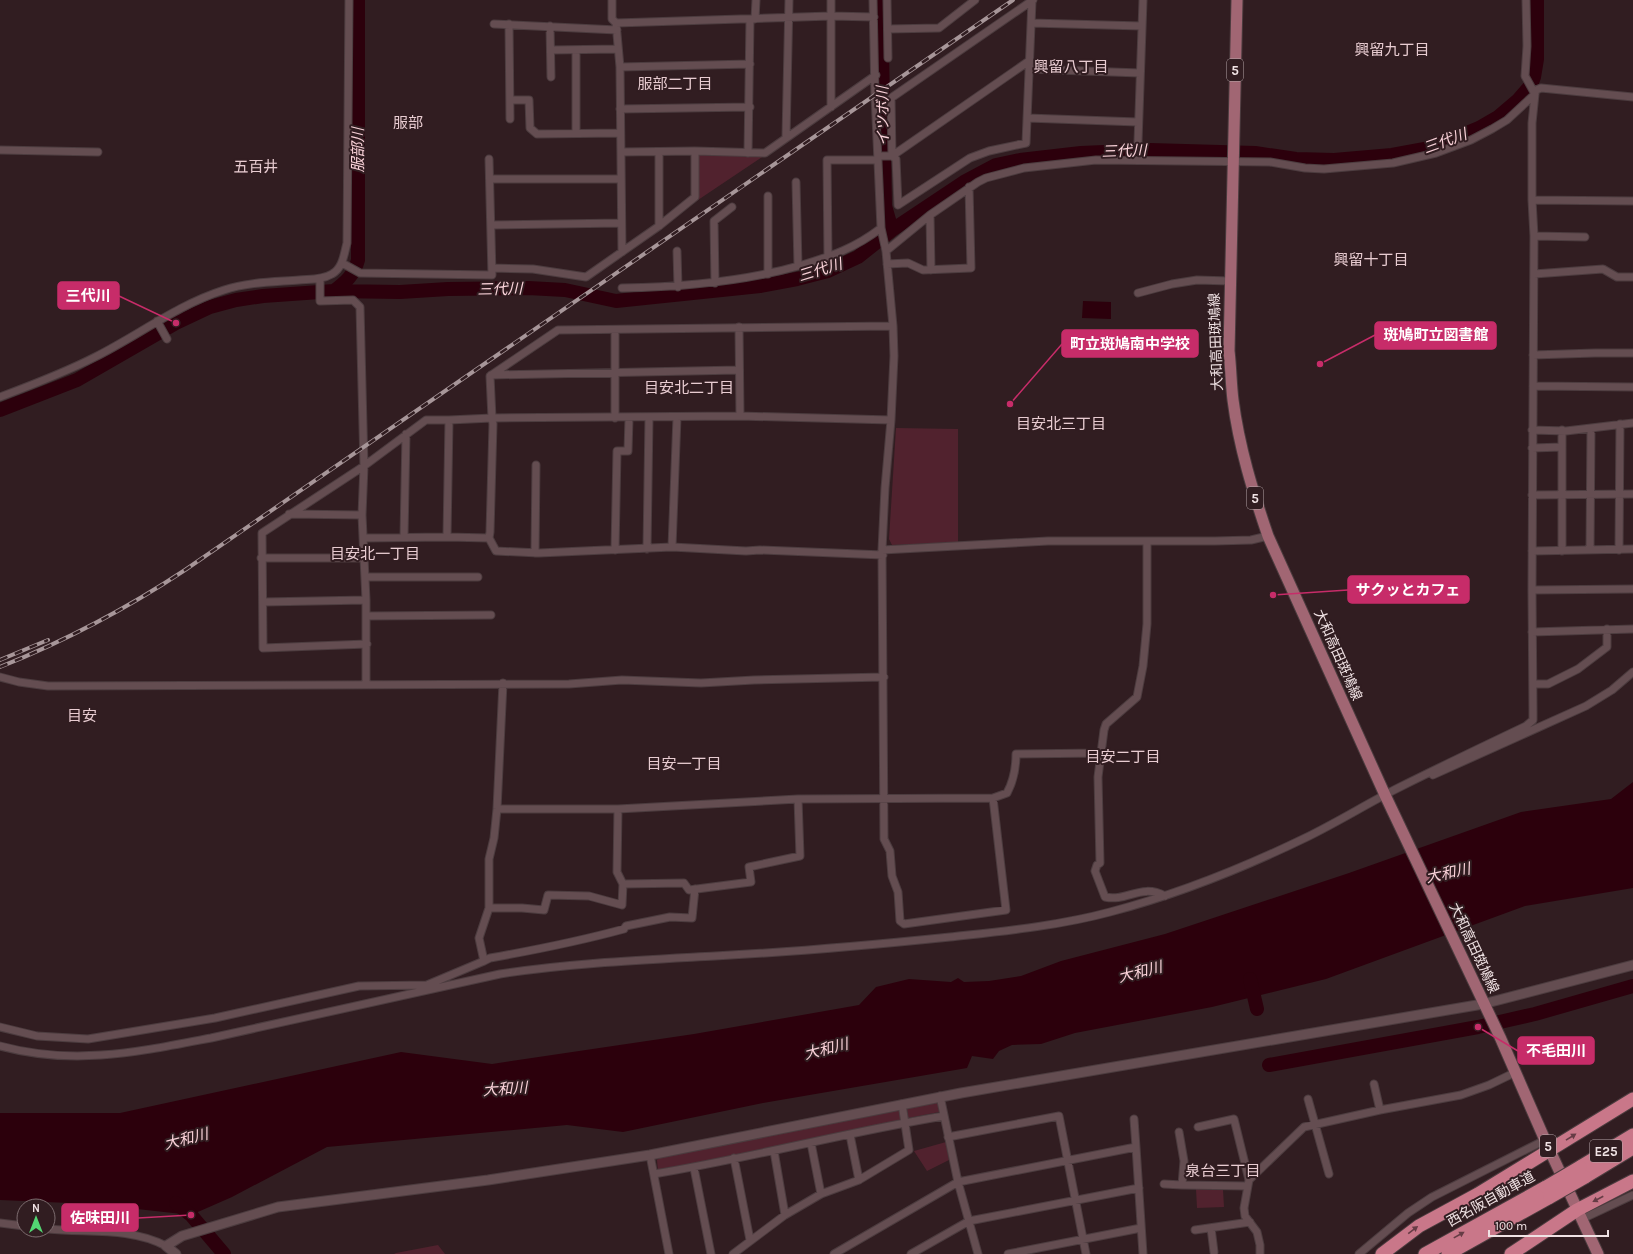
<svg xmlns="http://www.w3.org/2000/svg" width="1633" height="1254" viewBox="0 0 1633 1254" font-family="Karla,'Noto Sans JP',sans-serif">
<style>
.green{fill:#51222e}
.water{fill:#2c000c}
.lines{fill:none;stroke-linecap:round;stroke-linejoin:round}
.river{stroke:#2c000c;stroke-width:14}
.minor-casing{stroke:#4c3c3f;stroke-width:9}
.tertiary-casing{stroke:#4c3c3f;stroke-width:11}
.primary-casing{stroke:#4c3c3f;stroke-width:13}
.motorway-casing{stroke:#4c3c3f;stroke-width:15}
.minor{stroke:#644d51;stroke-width:7}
.tertiary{stroke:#644d51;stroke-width:9}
.primary{stroke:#a16673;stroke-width:11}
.motorway{stroke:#c97789;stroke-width:13}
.rail-casing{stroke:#a79699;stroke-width:4}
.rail{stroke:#311d21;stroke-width:2.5;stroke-dasharray:8;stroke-linecap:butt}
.motorway-bridge-casing{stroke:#4c3c3f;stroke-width:15;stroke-linecap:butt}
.motorway-bridge{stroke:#c97789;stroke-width:13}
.oneway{fill:#663c45}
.labels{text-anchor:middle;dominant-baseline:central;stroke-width:4;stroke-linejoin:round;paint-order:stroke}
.shield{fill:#311d21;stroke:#b7a7aa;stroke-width:1}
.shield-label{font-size:13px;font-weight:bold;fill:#f0e2e4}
.street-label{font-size:14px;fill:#f0e2e4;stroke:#311d21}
.neighbourhood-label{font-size:15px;fill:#e8ccd1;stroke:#311d21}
.water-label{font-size:15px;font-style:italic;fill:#fbd3da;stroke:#311d21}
.leader{fill:none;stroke:#c72c69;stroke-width:1.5}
.callout-dot{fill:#c72c69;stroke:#311d21;stroke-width:1.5}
.callout{fill:#c72c69;stroke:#c72c69;stroke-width:1.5}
.callout-label{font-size:15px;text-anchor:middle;font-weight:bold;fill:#fff}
</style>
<rect width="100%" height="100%" fill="#311d21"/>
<path class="green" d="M699,154L765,155L698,200Z
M896,428L958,429V542L892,545L889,539Z
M935,1102L938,1103L939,1112L908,1118L907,1109L908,1106Z
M896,1109L899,1111L901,1120L658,1171L657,1160L659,1157Z
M946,1142L949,1160L927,1171L914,1151Z
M1196,1189L1223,1190L1224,1207L1197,1208Z
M438,1245L445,1254H394L396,1253Z"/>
<path class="water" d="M1083,301L1111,302V319L1082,318Z
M1633,782V888L1525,906L1326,979L1212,1007L1075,1033L1041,1044L1012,1045L999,1051L993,1059L972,1056L967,1068L763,1103L623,1132L567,1125L327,1147L232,1197L191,1215L92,1204L0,1200V1113H120L401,1052L492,1064L694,1034L859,1005L876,987L909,979L951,982L958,978L964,982L989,981L1021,976L1061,961L1165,934L1349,873L1521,812L1611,799Z"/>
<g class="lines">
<path class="river" d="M881,0L885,206L892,230
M334,291C346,282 354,275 358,260V0
M0,410L77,380L176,323L210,307L236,300L263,296L334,291L400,292L448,289L528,288L565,290L616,301L760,286L797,279L828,271L858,257L892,230L964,182L996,165L1020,160L1081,153L1150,150L1255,153L1296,159L1334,160L1392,155L1430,148L1479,128L1498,117L1518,100L1531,85L1534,77L1537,59V0
M1250,979L1257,1009
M1269,1065L1478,1027L1535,1014L1633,986
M176,1203L191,1215L224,1254"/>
<defs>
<path id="minor" d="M612,0V19L616,23L620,67L622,252
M831,0V107
M873,0L875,95L881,228L886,251L893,326L894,356L891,420L885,488L882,550L884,839L890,851L892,876L898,892L900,921L904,924L1006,910L993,798
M887,0L888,58
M1032,1L1026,143L989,151L970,158L898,205L896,159L892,156L891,98L1033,0
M755,19L756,0
M616,23L831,16L874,17
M1031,23L1142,26
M494,24L617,30
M509,24L510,119
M550,26L551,77
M888,29L939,28L975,0
M551,50L618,49
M576,50V133
M620,67L750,64
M1029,69L1140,73
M1534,91L1541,88L1633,97
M510,100H529L530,128L537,134L620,133
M620,109L750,107
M1027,118L1138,122
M786,137L789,0
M1138,142L1143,0
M0,150L98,152
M621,152L695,151L765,153L876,75
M659,152V226
M748,153L750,19
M878,156H892L1029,61
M490,179H621
M796,182L798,266
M768,196V274
M1532,200L1633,201
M930,215L931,270
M491,225L621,223
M1534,236L1585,237
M677,251L678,287
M886,251L930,215L978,182L986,178L1024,168L1096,160L1270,162L1305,168L1324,169L1393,163L1436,153L1471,140L1492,129L1507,120L1535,94
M828,257L827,160H878
M342,263L360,273L492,275L489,159
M887,264L908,263L923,270L971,268L969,187
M492,268L533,269L586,277L659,226L695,197V151
M1534,274L1603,269L1617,277H1633
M320,279V301L353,300L360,307L364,466L362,515L366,600V684
M715,283L714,221L732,207
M622,288C683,287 743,282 802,265C832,256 855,248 881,228
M1138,293L1172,284L1197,280L1230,281
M157,321L167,339
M739,327L740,416
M615,330V418
M1533,355L1595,353H1633
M491,375L739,370
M1533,386L1633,387
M0,397C32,385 64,373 95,357C139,335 177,305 224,290C248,282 274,282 299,280C310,279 322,280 332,274C343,268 344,254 347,243L349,0
M1532,430L1566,431L1633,423
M1532,448L1562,447
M1532,495L1633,494
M289,514L362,515
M404,537L406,434
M447,537L449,420
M363,538L447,537L489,538
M1147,542V624L1143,666L1137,697L1106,724L1104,730L1098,777L1100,863L1097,865L1095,871L1105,897C1127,902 1141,883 1165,896
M672,547L677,417
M647,549L649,417
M615,550L617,451H628L629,418
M882,550L1048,541H1215L1251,540L1268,536
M1590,550L1591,428
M1619,550L1620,424
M1532,551L1633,549
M1562,551V430
M535,553L536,465
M883,555L760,550L746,551L672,547L539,553L496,551L489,538L490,532L493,424L492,418L490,376L558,330L893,326
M261,558H364
M365,577H478
M1532,590L1633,589
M263,602L366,600
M366,616L491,615
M1532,632L1633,629
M367,644L263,648L262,533L364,466L426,420H449L492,418L740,416L891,420
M0,677L19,682L48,686L569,684L622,680L701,683L754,680L884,677
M1533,684H1548L1578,669L1607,647V629
M1433,775L1586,706L1612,690L1633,672
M497,809H618L798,799L993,798L1007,793C1014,780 1016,768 1016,754L1100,753
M623,884L684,883L689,890L751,882L749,867L800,856L798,799
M489,908H522L544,910L548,895L589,896L622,905L623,884L617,872L618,809
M484,961L490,958C535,950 580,941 624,929L626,926L670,917L692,918L695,889
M0,1027L37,1036L88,1039L215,1018L359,986L427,985L484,961L479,938L489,908V859L494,838L497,809L503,683
M0,1046C74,1066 138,1052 211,1038L500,974C572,963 643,960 715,956C793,952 872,945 950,937C1004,931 1058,926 1110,912C1179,894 1241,869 1305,838C1338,822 1368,803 1400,787C1442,766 1484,746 1526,726L1533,720V711L1532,590L1534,236L1532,200V123L1535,94L1525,76L1527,46L1526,0
M1374,1084L1380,1110
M940,1096L958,1182L978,1254
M1308,1099L1329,1174
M1134,1119L1136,1147
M1198,1127L1234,1119L1249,1180L1244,1208L1245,1216L1257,1232L1260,1245V1254
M1179,1132L1184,1161L1182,1185L1247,1186
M850,1135L859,1180
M948,1137L1059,1116L1086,1254
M811,1143L821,1194
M774,1151L785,1215
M650,1155L669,1254
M734,1158L750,1240
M694,1168L711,1254
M654,1174C751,1158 847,1132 944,1116
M1249,1180L1304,1127L1380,1110L1461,1095L1489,1085L1516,1072
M1164,1184L1182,1185
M1582,1219L1633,1195
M0,1223L24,1226
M1211,1228L1214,1252
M48,1229C88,1233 130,1227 166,1246
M1195,1230L1250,1222
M733,1254L785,1215L821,1194L859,1180L909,1150L902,1104
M834,1254L958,1182L1136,1147L1143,1254
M911,1254L969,1221L1139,1188
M1008,1254L1141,1228
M1359,1254L1408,1213L1432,1197L1545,1140"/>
<path id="tertiary" d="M176,1254L166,1246L182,1236L278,1207L488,1180L650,1155L961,1093L1483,1004L1633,965"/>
<path id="primary" d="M1237,0L1229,351C1231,368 1231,384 1233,400C1239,447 1253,492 1268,536L1385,795L1500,1037L1545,1140L1598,1254"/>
<path id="motorway" d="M1580,1167L1633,1135
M1585,1177L1633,1148
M1382,1254L1419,1226L1478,1194L1633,1099
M1425,1254L1546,1187
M1448,1254L1550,1197
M1511,1254L1577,1210L1633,1181"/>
</defs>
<use href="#minor" class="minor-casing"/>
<use href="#tertiary" class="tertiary-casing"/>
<use href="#primary" class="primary-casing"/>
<use href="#motorway" class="motorway-casing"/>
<use href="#minor" class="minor"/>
<use href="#tertiary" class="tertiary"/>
<use href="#primary" class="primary"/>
<use href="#motorway" class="motorway"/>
<defs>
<path id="rail" d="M0,660L48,640
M0,667C65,641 126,609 185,570L1013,0"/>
</defs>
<use href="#rail" class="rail-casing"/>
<use href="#rail" class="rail"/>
<defs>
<path id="motorway-bridge" d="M1546,1187L1580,1167
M1550,1197L1585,1177"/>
</defs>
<use href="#motorway-bridge" class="motorway-bridge-casing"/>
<use href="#motorway-bridge" class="motorway-bridge"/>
</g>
<defs><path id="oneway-solid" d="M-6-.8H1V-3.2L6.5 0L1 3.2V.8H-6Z"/></defs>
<g class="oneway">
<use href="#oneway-solid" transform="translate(1571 1137) rotate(-32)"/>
<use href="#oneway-solid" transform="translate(1598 1199) rotate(152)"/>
<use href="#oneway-solid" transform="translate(1413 1230) rotate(-37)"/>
<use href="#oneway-solid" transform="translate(1459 1235) rotate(-29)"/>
</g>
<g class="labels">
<g class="shield">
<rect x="1227" y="59" width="16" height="22" rx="3"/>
<rect x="1247" y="487" width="16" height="22" rx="3"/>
<rect x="1540" y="1135" width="16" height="22" rx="3"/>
<rect x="1590" y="1140" width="32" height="22" rx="3"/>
</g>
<g class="shield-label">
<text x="1235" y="70">5</text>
<text x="1255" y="498">5</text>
<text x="1548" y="1146">5</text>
<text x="1606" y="1151">E25</text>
</g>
<g class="street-label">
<text transform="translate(1216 342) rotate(-92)">大和高田斑鳩線</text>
<text transform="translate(1338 655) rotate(66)">大和高田斑鳩線</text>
<text transform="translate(1474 948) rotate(65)">大和高田斑鳩線</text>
<text transform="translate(1491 1199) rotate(-29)">西名阪自動車道</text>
</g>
<g class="neighbourhood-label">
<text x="1392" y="50">興留九丁目</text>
<text x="1071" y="67">興留八丁目</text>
<text x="675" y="84">服部二丁目</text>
<text x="408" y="123">服部</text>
<text x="256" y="167">五百井</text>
<text x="1371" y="260">興留十丁目</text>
<text x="689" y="388">目安北二丁目</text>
<text x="1061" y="424">目安北三丁目</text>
<text x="375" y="554">目安北一丁目</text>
<text x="82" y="716">目安</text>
<text x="1123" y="757">目安二丁目</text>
<text x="684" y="764">目安一丁目</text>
<text x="1223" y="1171">泉台三丁目</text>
</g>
<g class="water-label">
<text transform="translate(883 116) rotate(-91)">イツボ川</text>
<text transform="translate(1445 141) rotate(-20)">三代川</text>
<text transform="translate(358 150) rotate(-90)">服部川</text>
<text transform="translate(1124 151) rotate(-2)">三代川</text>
<text transform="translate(820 270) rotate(-17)">三代川</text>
<text transform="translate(500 289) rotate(-1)">三代川</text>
<text transform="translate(1448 873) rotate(-12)">大和川</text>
<text transform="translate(1140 972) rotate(-14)">大和川</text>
<text transform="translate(826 1049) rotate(-14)">大和川</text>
<text transform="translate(505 1089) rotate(-4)">大和川</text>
<text transform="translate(186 1139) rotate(-14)">大和川</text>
</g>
</g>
<path class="leader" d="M176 323L119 296M1320 364L1375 335M1010 404L1062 344M1273 595L1348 590M1478 1027L1518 1051M191 1215L138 1218"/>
<g class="callout-dot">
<circle cx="176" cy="323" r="4"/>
<circle cx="1320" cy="364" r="4"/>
<circle cx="1010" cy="404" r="4"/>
<circle cx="1273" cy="595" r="4"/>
<circle cx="1478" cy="1027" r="4"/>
<circle cx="191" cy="1215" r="4"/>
</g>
<g class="callout">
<rect x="58" y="282" width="61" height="27" rx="4"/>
<rect x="1375" y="322" width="121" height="27" rx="4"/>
<rect x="1062" y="330" width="136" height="27" rx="4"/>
<rect x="1348" y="576" width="121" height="27" rx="4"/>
<rect x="1518" y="1037" width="76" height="27" rx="4"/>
<rect x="62" y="1204" width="76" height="27" rx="4"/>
</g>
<g class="callout-label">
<text x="88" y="301">三代川</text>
<text x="1436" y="340">斑鳩町立図書館</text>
<text x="1130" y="349">町立斑鳩南中学校</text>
<text x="1408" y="595">サクッとカフェ</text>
<text x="1556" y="1056">不毛田川</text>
<text x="100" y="1223">佐味田川</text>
</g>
<g transform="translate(36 1218)"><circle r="19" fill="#311d21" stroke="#7d6c6f"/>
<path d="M0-3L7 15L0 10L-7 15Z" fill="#53d673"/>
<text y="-6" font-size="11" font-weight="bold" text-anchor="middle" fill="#f0e2e4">N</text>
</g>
<path d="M1489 1230v6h119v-6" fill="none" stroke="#f0e2e4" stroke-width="2"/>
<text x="1495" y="1230" font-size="12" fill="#f0e2e4" stroke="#311d21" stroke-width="3" paint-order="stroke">100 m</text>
</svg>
